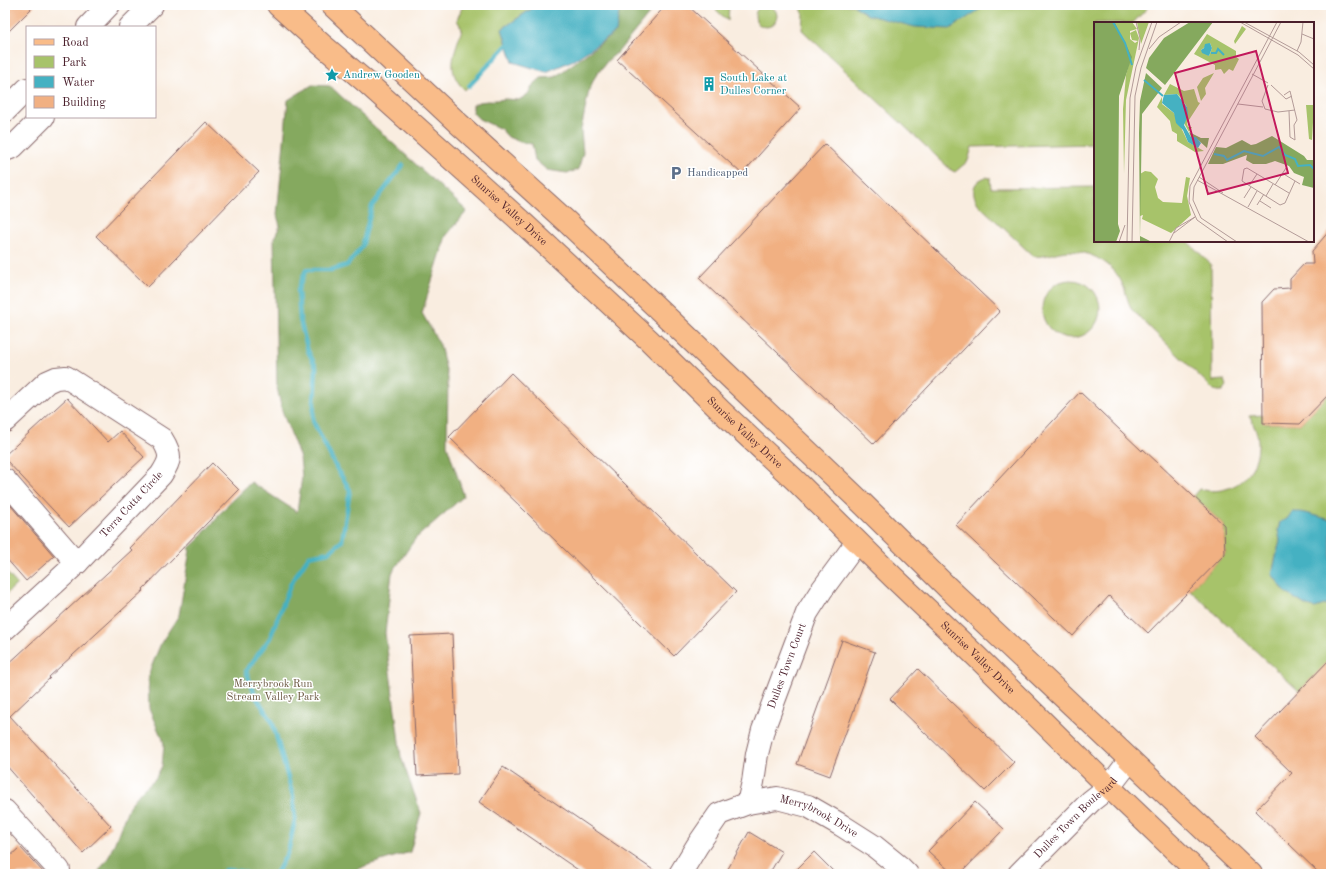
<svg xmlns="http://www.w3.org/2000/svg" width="1336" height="879" viewBox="0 0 1336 879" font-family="'Old Standard TT',serif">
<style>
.green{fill:#a7c36a;stroke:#78714a}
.forest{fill:#85a95e;stroke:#686444}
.water{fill:#45b1c2;stroke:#486876}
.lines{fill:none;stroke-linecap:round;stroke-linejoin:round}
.stream{stroke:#45b1c2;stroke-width:4.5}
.building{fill:#f1b082}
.minor-casing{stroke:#87676a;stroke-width:24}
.major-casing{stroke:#87676a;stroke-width:24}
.minor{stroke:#fff;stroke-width:22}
.major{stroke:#f9bc89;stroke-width:22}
.labels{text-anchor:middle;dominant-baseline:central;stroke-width:3;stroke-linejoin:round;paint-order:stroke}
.culture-label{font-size:11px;fill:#0d838f;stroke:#fff;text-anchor:start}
.service-label{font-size:11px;fill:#4e5e75;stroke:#fff;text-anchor:start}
.street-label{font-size:11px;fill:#4a1f2b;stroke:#fff}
.park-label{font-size:11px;fill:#6b5841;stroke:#fff}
.inset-river{fill:none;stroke:#45b1c2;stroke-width:2}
.inset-road{fill:none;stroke:#b39b98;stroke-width:1}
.view{fill:#c2185b;fill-opacity:0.15;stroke:#c2185b;stroke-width:2}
.inset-edge{fill:none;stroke:#4a1f2b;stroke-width:2}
</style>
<rect width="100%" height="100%" fill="#fff"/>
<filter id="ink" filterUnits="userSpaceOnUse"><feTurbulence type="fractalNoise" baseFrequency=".025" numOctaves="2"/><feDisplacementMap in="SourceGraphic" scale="8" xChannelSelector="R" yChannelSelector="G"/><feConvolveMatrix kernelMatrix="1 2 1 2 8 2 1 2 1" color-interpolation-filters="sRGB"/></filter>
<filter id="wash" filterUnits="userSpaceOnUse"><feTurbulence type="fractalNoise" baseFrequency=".012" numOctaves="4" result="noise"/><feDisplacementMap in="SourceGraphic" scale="16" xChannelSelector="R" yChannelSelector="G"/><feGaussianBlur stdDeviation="0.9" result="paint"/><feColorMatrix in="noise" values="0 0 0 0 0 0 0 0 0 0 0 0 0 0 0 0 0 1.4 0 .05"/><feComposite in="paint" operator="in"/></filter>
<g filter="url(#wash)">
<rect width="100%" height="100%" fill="#f9ede0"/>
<path class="green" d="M755 16a11 11 0 1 1 22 0a11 11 0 1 1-22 0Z
M463,5H537L502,29L507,45L465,90C444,71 455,52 462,29L457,20Z
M711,5H729L728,21Z
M800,5H853L868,15L989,5H1150L1133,23H1095V144L972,147L968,161L955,172L951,170L802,30L803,13Z
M986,177L990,178L991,188L1095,187V241H1187L1211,264L1212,381L1225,380L1227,386L1223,391H1218L1213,389L1133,311C1127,303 1127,293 1122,283C1113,263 1090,251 1069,251C1056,251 1046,258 1033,256L979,205C971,194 971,182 986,177Z
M1042 309a29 29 0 1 1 58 0a29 29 0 1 1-58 0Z
M1331,392V520L1287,519L1280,522L1278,530L1280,540L1272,574L1283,589L1294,598L1307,606L1331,603V659L1299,691L1190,590L1225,554L1224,525L1193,496L1199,489C1229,497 1257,478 1258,446C1259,436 1254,425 1249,416L1263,415V423L1300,424Z
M5,571L17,584L5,595Z"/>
<path class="forest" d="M620,5H659L649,14L618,52L608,60L595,77L589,90L581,130L583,153L578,170L567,173L547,170L535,160L532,144L520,142L508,137L501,129L479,119L473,113V105L479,102L505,99L519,100L528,94L532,86L541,78L555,77L616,32Z
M312,85L330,86L467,211L446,236L422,313L440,345L448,378L447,445L464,496L415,539L392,573L385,633L401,757L421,813L410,852L365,866L349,874H97L108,858L115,842L129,806L142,790L155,779L162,766L164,745L162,736L160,734L149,709L148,680L149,673L161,643L179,615L190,550L189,548L199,539V538L218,517L217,516L227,507V505L251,482L297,512L302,477L300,458L282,411L277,387L274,238L280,226L277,215L288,100Z"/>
<path class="water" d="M537,5H620L616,32L574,60L546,72L513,62L502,29Z
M853,5H989L985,6L950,29L915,27L868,15Z
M1292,512H1301L1331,520V603L1315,608L1307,606L1286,593L1272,574L1280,540L1278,530L1280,522L1287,519Z"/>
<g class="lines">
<path class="stream" d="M469,86L507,45
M221,874L225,870L238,871L249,874
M276,874L288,852L295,820L293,796L272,721L256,697L246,671L270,638L291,583L309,556L329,552L342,541L350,490L337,469L313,421L316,367L308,351L300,320L298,289L306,270H331L347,265L362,247L372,206L403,165"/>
</g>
<g id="blocks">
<path class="building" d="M5,5H35L5,35Z
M666,5H687L801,108L742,174L617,60Z
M206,122L259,172L148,287L96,236Z
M825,144L1000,311L874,444L699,278Z
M1331,229V392L1300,424L1263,423L1262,302L1274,289L1290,288V279L1304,264H1313L1312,251Z
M511,373L736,592L674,656L449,437Z
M1080,392L1142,451L1143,449L1224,525L1225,554L1148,633L1109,596L1073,636L956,525Z
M67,398L108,442L120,431L144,457L69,527L5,459V455Z
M212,463L239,490L143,589L144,590L49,677L50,678L10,716L111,826L83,853L5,764V667L132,550L130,548Z
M5,499L54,556L26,581L5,557Z
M452,634L458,774L417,776L410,636Z
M842,640L875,652L830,776L797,764Z
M1331,658V874H1320L1255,811L1292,773L1255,737Z
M918,669L1014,762L985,791L890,699Z
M503,767L659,874H584L479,802Z
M975,802L1004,829L960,874H953L928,851Z
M749,832L782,852L769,874H725Z
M20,847L45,874H5V861Z
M814,852L836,874H792Z"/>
</g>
</g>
<g filter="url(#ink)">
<use href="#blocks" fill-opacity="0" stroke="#87676a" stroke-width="1"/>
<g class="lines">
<defs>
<g id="minor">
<path d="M88,27L109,5"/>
<path d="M130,27L152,5"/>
<path d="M5,111L27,89"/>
<path d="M5,150L13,147L43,117"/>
<path d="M5,421L47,382L56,378L66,377L162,439C172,455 171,460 161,475L77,563L5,629"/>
<path d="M5,480L77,563"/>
<path id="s1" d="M748,803L753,782L757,754L763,730L807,613L821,591L857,542"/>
<path d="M5,811L59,870"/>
<path id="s2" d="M680,874L697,846L719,814L748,803L777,798L808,806L841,825L874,846L900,867L907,874"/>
<path id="s3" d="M1019,874L1091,801L1109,787L1130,760"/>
</g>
<g id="major">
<path id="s4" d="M278,5L321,44L366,82L524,224L649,340L722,412L795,480L893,577L975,655L1109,787L1200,874"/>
<path d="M332,5L459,124L567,222L862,503L947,587L1251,874"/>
</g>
</defs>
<use href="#minor" class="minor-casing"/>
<use href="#major" class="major-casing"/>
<use href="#minor" class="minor"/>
<use href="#major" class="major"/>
</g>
</g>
<defs>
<symbol id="sight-bare" viewBox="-9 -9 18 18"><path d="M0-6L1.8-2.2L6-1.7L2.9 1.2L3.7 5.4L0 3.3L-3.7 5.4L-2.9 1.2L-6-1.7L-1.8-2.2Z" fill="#0f9aa8" stroke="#fff" stroke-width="2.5" paint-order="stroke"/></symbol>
<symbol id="building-bare" viewBox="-9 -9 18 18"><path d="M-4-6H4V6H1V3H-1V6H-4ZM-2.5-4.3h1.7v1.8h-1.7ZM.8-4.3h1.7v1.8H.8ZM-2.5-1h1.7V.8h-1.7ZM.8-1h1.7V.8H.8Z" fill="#0f9aa8" stroke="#fff" stroke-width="2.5" paint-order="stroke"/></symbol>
<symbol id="parking-bare" viewBox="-9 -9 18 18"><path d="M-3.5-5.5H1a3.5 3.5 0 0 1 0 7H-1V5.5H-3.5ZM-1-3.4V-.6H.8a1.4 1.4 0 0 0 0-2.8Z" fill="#5c6f8a" stroke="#fff" stroke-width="2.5" paint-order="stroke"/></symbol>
</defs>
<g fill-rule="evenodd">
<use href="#sight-bare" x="322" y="65" width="20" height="20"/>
<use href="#building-bare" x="699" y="74" width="20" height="20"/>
<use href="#parking-bare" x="666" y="163" width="20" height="20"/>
</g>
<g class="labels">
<g class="culture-label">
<text x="343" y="75">Andrew Gooden</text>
<text x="720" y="78">South Lake at<tspan x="720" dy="13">Dulles Corner</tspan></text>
</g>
<g class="service-label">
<text x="687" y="173">Handicapped</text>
</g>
<g class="street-label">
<text stroke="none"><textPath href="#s4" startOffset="309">Sunrise Valley Drive</textPath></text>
<text stroke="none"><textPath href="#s4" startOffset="633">Sunrise Valley Drive</textPath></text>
<text transform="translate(132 505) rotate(-47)">Terra Cotta Circle</text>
<text stroke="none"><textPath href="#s4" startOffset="957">Sunrise Valley Drive</textPath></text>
<text stroke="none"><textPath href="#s1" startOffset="143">Dulles Town Court</textPath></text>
<text stroke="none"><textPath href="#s2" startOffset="178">Merrybrook Drive</textPath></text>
<text stroke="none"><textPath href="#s3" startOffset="80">Dulles Town Boulevard</textPath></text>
</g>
<g class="park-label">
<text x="273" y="684">Merrybrook Run<tspan x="273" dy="13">Stream Valley Park</tspan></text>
</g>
</g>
<g transform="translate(1094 22)">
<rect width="220" height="220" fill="#f9ede0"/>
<path d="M21,0H38L43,7L36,9V17L41,21L44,19L38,18L36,11L42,8L45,16L32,78L30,152L29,87L32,53L37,35ZM43,0H55L47,22ZM148,4L152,7L141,22L140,19ZM113,12L142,29V35L145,37L139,49L135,47L130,52L127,47L121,48V43L100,32ZM116,21L118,26L115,34L107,28ZM120,51L111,66L112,72L107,79L103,65L109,56ZM76,62L90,69L100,67L104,80L106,81L93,101L94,105H98L95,110L90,101L93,85L87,76L83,72L70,73ZM68,75V82L80,91L94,120L110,129L101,130L83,119V112L78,109L76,99L63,85ZM212,83H220L218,118L215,117ZM51,149L57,150L64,157L61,165L64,176L69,180L88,181L92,155L96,156L93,174L97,193L77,211L48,197L49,193L46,194V152Z" fill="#a7c36a" fill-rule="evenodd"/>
<path d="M0,0H21L38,35L25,74L24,202L26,209L22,220H0ZM96,0H119L71,63L52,46L55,36L70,16ZM52,51L68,66L48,92L46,214L58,220H46L45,111L46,79ZM95,110L107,116H115L113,126L102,116L97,115ZM178,114L210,134L213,138H220V166L208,163L210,155L200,151L195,144L181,139L172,142H159L152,138L153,133L129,142H114L122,125L132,126L148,118L157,123L162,122Z" fill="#85a95e"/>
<path d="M116,21L118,26L115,34L108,31L107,28L110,26L111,22ZM83,72L93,85L94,93L90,103L97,115H102L107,121L104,126L94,120L89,108L82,101L80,91L68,81L70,73Z" fill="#45b1c2"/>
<path class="inset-river" d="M19,0L31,21L38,43M117,31H122L124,27L130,33M50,58L69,74M120,132L130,134L133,138L150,129L169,134L185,125L191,133L201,137L204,144L216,143L220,147"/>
<path class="inset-road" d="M42,0L46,16L45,28M146,0L204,33L220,47M150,0L205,30L220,43M208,12L220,17M55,27L65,15L87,0M203,29L207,20L209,0M158,52L174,61M174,63L168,79L171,87L184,90L201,88M177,63L192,77L198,74M190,73L196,69L203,98L200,103L201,118L196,115L195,89M144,82L169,85M188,151L206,162M105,155L129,171M103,158L215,220M181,163L192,146M155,164L163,152M195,171L153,146L150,147L148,159L186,183L191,181L201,159M172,174L179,162M150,176L157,165M166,179L177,186M163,183L170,172M154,185L163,169M80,211L101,195M25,220L31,203M33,220L36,76L42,45L58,0M38,220L41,74L47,46L63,0M75,220L82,206L101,195M134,220L103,198L95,180L96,164L183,0M143,220L107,196L99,178L100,165L187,0"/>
<path class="view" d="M162,29L194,151L114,172L81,51Z"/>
<rect width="220" height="220" class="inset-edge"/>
</g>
<rect width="1336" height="879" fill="none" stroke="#fff" stroke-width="20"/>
<rect x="26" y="26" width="130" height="92" fill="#ffffff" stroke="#b7a5aa"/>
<rect x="34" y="39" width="20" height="6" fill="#f9bc89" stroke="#b7a5aa"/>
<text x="62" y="46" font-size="12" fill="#4a1f2b">Road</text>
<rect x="34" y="56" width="20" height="12" fill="#a7c36a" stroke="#b7a5aa"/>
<text x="62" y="66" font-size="12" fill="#4a1f2b">Park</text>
<rect x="34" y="76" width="20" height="12" fill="#45b1c2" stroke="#b7a5aa"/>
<text x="62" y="86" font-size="12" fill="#4a1f2b">Water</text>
<rect x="34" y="96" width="20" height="12" fill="#f1b082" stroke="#b7a5aa"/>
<text x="62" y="106" font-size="12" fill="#4a1f2b">Building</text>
</svg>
